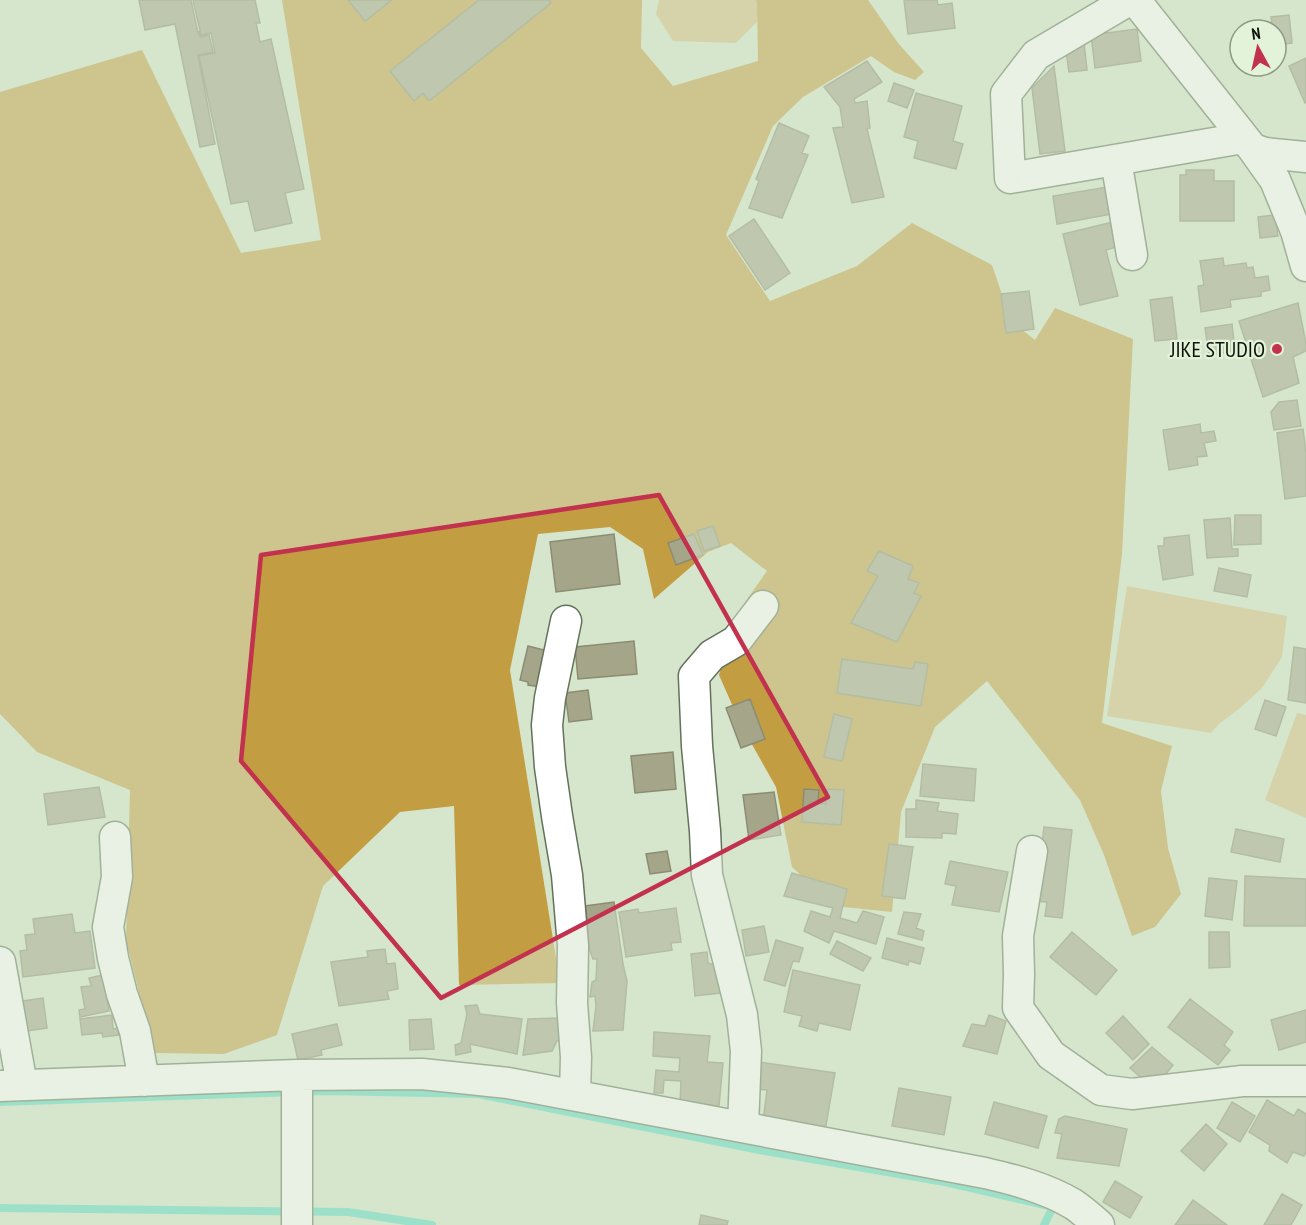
<svg xmlns="http://www.w3.org/2000/svg" width="1306" height="1225" viewBox="0 0 1306 1225" font-family="'PT Sans Narrow',sans-serif">
<style>
.green{fill:#d7bd82}
.forest{fill:#c39d41}
.lines{fill:none;stroke-linecap:round;stroke-linejoin:round}
.stream{stroke:#58dac5;stroke-width:8}
.building{fill:#a4a589;stroke:#8b8d72;stroke-width:1.5}
.minor-casing{stroke:#63725b;stroke-width:33}
.minor{stroke:#fff;stroke-width:30}
.marked{fill:none;stroke:#c2314e;stroke-width:4.5;stroke-linejoin:round}
.poi-dot{fill:#c2314e;stroke:#e3f3d9;stroke-width:2}
.labels{text-anchor:middle;dominant-baseline:central;stroke-width:4.5;stroke-linejoin:round;paint-order:stroke}
.poi-label{font-size:22px;fill:#0d130a;stroke:#e3f3d9;text-anchor:end}
</style>
<rect width="100%" height="100%" fill="#d6e6cc"/>
<path class="green" d="M659,0H779L736,43L673,41L656,14Z
M1127,586L1287,616L1282,657L1262,688L1240,708L1219,724L1211,733L1107,716Z
M1297,713L1306,715V818L1265,800Z"/>
<path class="forest" d="M282,0H642L641,48L673,86L758,61L757,2L756,0H868L898,43L924,72L915,80L894,72L871,56L803,97L773,126L726,235L770,301L857,266L912,223L992,265L1011,321L1035,340L1055,308L1133,339L1122,554L1102,723L1172,746L1161,791L1168,848L1181,894L1155,927L1132,936L1104,855L1080,800L987,681L935,727L901,812L892,912L834,906L792,867L776,787L741,725L719,675L736,615L767,571L731,543L708,552L654,599L643,549L610,527L538,534L510,670L560,983L459,985L454,806L400,812L323,886L277,1035L224,1054L154,1053L126,940L130,790L37,752L0,714V92L142,50L241,253L321,240Z"/>
<g class="lines">
<path class="stream" d="M0,1102L325,1091L478,1094L765,1151L945,1182L1053,1207L1044,1225
M0,1208L348,1212L432,1225"/>
</g>
<path class="building" d="M139,0H191L198,33L199,32L200,37L209,35L213,52L198,55L215,144L200,147L175,24L145,30Z
M193,0H255L260,23H256L260,42L271,39L304,189L285,193L292,223L255,231L248,201L231,204L199,56L215,53L211,33L201,35Z
M348,0H392L365,21Z
M479,0H549L551,3L429,101L423,93L414,101L390,71Z
M904,0H937L938,5L952,3L955,28L908,34Z
M1289,15L1292,43L1276,45V30H1273L1271,17Z
M1137,29L1141,61L1095,68L1091,35Z
M1084,42L1087,70L1069,72L1066,51Z
M1306,58V102L1305,103L1289,66Z
M867,61L882,82L854,99L855,103L867,101L870,128L867,129L884,197L852,203L833,128L843,127L840,107L824,87Z
M1054,66L1065,151L1040,154L1032,88Z
M894,83L914,90L907,108L888,101Z
M916,93L962,106L953,141L963,144L956,169L914,158L918,141L904,137Z
M779,123L809,136L802,153L808,155L782,218L749,208L759,181L756,179Z
M1186,170H1214V181H1234V221H1180V175H1186Z
M1107,187L1112,214L1057,224L1053,196Z
M1275,215L1278,236L1260,238L1258,217Z
M754,219L790,273L765,290L729,236Z
M1113,222L1120,246L1106,250L1118,296L1080,305L1063,234Z
M1223,258L1224,266L1246,263L1247,268L1253,267L1255,278L1268,276L1270,290L1261,292V296L1230,300L1231,307L1201,312L1198,286L1204,285L1200,261Z
M1029,291L1034,329L1006,333L1001,294Z
M1172,297L1177,339L1155,341L1150,300Z
M1298,303L1306,344V351L1293,357L1299,383L1263,397L1239,321Z
M1232,324L1235,351L1209,355L1205,328Z
M1297,400L1301,426L1274,430L1271,412L1279,402Z
M1200,424L1201,433L1214,431L1216,441L1204,443L1207,456L1197,457L1198,465L1169,470L1163,430Z
M1303,429L1306,453V496L1285,499L1277,433Z
M1235,515H1261V544L1234,545Z
M1230,518L1232,549H1238V556L1207,558L1204,520Z
M713,526L720,546L704,551L697,531Z
M614,534L620,584L556,592L550,542Z
M694,534L703,555L676,565L668,543Z
M1189,535L1193,575L1163,580L1158,546H1164V538Z
M879,551L913,566L908,579L919,583L914,593L921,596L897,642L851,623L878,576L867,571Z
M1219,568L1251,575L1247,597L1214,591Z
M634,641L637,674L578,679L575,647Z
M528,646L548,651L540,687L528,685V682L520,680Z
M1294,647L1306,649V703L1288,700Z
M842,659L913,669L915,662L928,664L921,706L837,693Z
M588,690L592,719L569,722L565,693Z
M750,699L765,739L741,748L726,708Z
M1265,700L1286,707L1276,736L1255,729Z
M834,714L852,719L842,761L824,757Z
M673,752L676,789L635,793L631,756Z
M923,764L976,769L974,801L920,796Z
M99,787L105,817L48,825L44,794Z
M804,789L819,790L818,803L826,804L827,789L844,790L841,825L802,822Z
M774,792L781,835L749,840L743,795Z
M916,800L939,803L937,811L958,814L956,834L942,833V838L906,837V809H916Z
M1044,827L1072,830L1062,918L1045,916L1047,902L1035,901Z
M1236,829L1284,839L1280,862L1231,852Z
M889,844L913,847L905,899L882,896Z
M667,851L671,871L650,874L646,854Z
M950,861L1008,872L999,912L952,905L956,886L945,884Z
M792,873L847,889L840,918L857,923L863,911L884,917L876,944L834,931L829,943L804,931L811,911L830,917L833,908L784,896Z
M1245,876L1306,879V926H1244Z
M1209,878L1237,881L1232,920L1205,916Z
M614,902L623,964L627,981L623,1030L593,1031L596,1006L595,996L590,997L592,982L596,980L597,959H593L590,951L585,906Z
M676,908L681,942L671,943L672,950L626,957L619,912L638,909L639,913Z
M904,912L921,914L916,928L924,931L922,940L898,934Z
M72,914L75,933L90,931L95,968L23,977L20,951L27,950L25,935L35,934L33,919Z
M764,926L769,952L746,956L742,930Z
M1072,932L1117,970L1096,995L1050,957Z
M1209,932H1229L1230,967L1209,968Z
M887,938L924,948L920,964L909,961L908,965L882,958Z
M776,940L803,948L799,962L793,961L785,986L764,980Z
M837,941L871,958L863,971L830,954Z
M385,949L387,964L395,963L398,989L387,991L389,999L339,1006L331,962L368,957L367,951Z
M707,952L708,963L717,966L720,993L695,996L691,954Z
M793,970L860,985L850,1030L819,1023L817,1031L799,1026L802,1016L784,1012Z
M103,975L109,1011L80,1017L79,1010L85,1009L81,987L91,986L89,978Z
M43,998L47,1028L27,1031L23,1001Z
M1190,999L1233,1032L1224,1045L1230,1050L1218,1065L1168,1027Z
M477,1005L480,1014L522,1019L517,1054L470,1044L471,1052L456,1055L455,1045L461,1043L467,1014L465,1006Z
M1306,1010V1042L1279,1050L1271,1020Z
M112,1015L113,1029L118,1028L119,1035L103,1037L102,1033L82,1035L80,1019Z
M989,1015L1006,1021L997,1054L963,1046L972,1024L985,1026Z
M1123,1016L1149,1044L1133,1060L1106,1033Z
M559,1018L563,1041H557L552,1051L523,1055L528,1019Z
M431,1019L434,1049L410,1050L409,1020Z
M337,1024L342,1045L321,1050L322,1055L298,1060L292,1034Z
M654,1032L710,1036L707,1062L723,1063L719,1106L680,1103L681,1081L664,1080L663,1093H654L656,1070L679,1072L680,1058L653,1056Z
M1152,1047L1173,1065L1162,1079L1145,1081L1130,1068Z
M759,1062L835,1073L825,1131L763,1121L767,1090L754,1089Z
M899,1088L951,1097L944,1135L892,1126Z
M1267,1100L1294,1116L1298,1109L1306,1114V1152L1304,1156L1293,1152L1287,1163L1269,1151L1270,1145L1249,1132Z
M994,1102L1047,1116L1038,1148L985,1134Z
M1232,1102L1255,1116L1240,1142L1217,1128Z
M1065,1116L1127,1129L1119,1166L1057,1158L1062,1134L1055,1133L1059,1119Z
M1206,1124L1227,1144L1204,1171L1181,1151Z
M1115,1181L1142,1197L1130,1218L1103,1202Z
M1282,1194L1302,1205L1291,1225H1264Z
M1193,1200L1227,1225H1175Z
M701,1215L728,1221L727,1225H699Z"/>
<g class="lines">
<defs>
<path id="minor" d="M1129,0L1036,55L1006,94L1010,178L1243,138
M1135,0L1253,149L1275,180L1296,231L1306,266
M1253,149L1265,153L1306,157
M1116,160L1132,255
M566,621L550,698L547,725L550,767L557,816L567,875L573,946L572,1003L576,1057L575,1095
M115,837L117,877L108,927L113,958L122,994L135,1031L144,1081
M1032,851L1018,936L1019,974L1018,1008L1051,1055L1101,1090L1132,1094L1242,1081H1306
M0,962L22,1085
M297,1075V1225
M0,1086L297,1075L422,1074L508,1083L985,1173C1015,1180 1046,1188 1073,1204C1082,1210 1091,1218 1099,1225
M743,1127L746,1051L742,1015L707,875L705,831L697,746L694,676L712,655L736,641L763,606"/>
</defs>
<use href="#minor" class="minor-casing"/>
<use href="#minor" class="minor"/>
</g>
<path d="M0 0H1306V1225H0ZM659,495L828,797L441,998L241,761L261,555Z" fill="#d6e6cc" fill-opacity=".55" fill-rule="evenodd"/>
<path class="marked" d="M659,495L828,797L441,998L241,761L261,555Z"/>
<circle class="poi-dot" cx="1277" cy="349" r="6"/>
<g class="labels">
<g class="poi-label">
<text x="1265" y="349">JIKE STUDIO</text>
</g>
</g>
<g transform="translate(1258 48) rotate(352)"><circle r="28" fill="#e3f3d9" stroke="#8d9986" stroke-width="1.5"/>
<path d="M0-4.5L10 22L0 15L-10 22Z" fill="#c2314e"/>
<text y="-9" font-size="16" font-weight="bold" text-anchor="middle" fill="#0d130a">N</text>
</g>
</svg>
